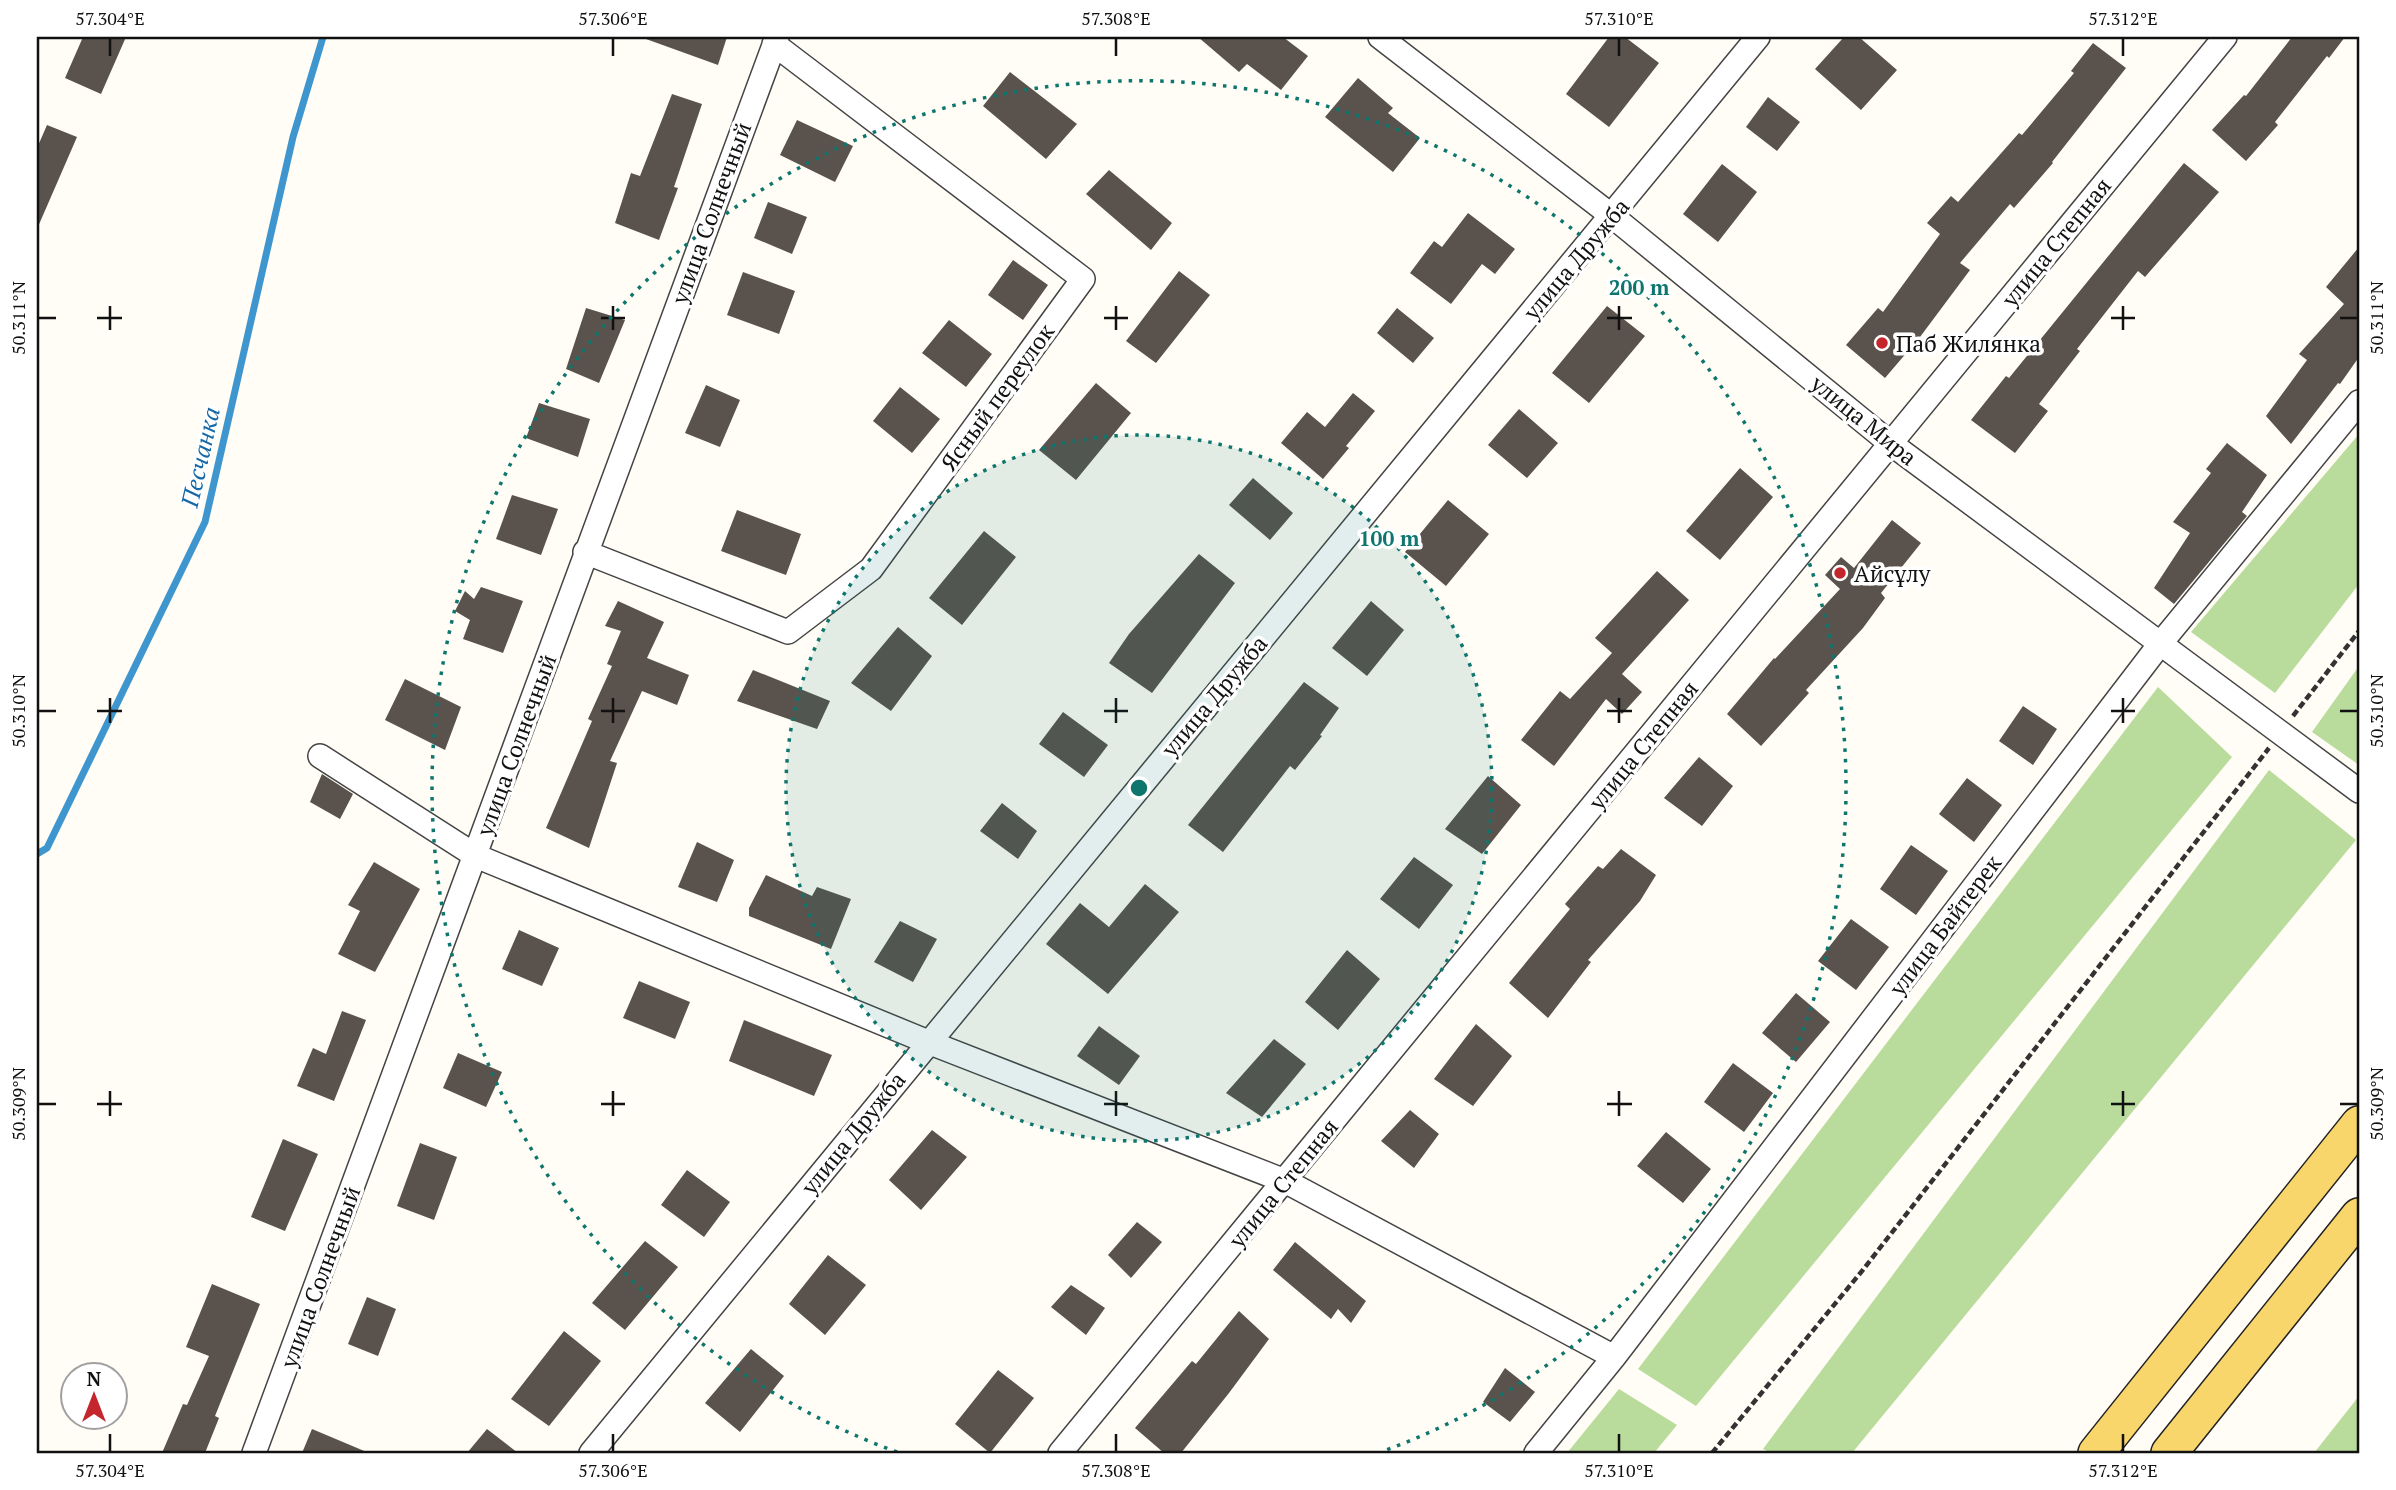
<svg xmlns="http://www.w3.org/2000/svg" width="2396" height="1490" viewBox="0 0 2396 1490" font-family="'PT Serif',serif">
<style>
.forest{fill:#b9dc9c}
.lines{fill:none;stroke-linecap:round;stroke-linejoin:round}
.stream{stroke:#3f96cf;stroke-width:7}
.building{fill:#5a524d}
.street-casing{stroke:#444;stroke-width:26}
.primary-casing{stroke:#222;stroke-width:38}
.path{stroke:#333;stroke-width:4.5;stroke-dasharray:7 3.5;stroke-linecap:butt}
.street{stroke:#fff;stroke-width:23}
.primary{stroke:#f9d66b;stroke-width:35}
.ticks{fill:none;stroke:#111;stroke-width:2.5}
.ring{fill:none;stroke:#0f766e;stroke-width:3.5;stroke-dasharray:3.5 7}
.poi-dot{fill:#c4262e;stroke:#fff;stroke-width:2.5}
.labels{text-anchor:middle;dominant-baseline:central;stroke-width:7;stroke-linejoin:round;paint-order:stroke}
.street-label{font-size:23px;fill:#111;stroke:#fff}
.poi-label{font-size:23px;fill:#111;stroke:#fff;text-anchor:start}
.water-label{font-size:24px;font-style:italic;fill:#1768a6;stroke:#fff}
.centre{fill:#0f766e;stroke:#fff;stroke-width:3.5}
.ring-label{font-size:21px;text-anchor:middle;font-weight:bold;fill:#0f766e;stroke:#fff;stroke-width:7;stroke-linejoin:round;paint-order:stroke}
.neatline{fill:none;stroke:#111;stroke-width:2.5}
.ticks-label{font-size:18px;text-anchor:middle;fill:#111}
</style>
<rect width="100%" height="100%" fill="#fffdf5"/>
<path class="forest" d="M2359,434V584L2275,693L2191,632Z
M2359,666V765L2312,732Z
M2158,687L2232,757L1696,1406L1638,1369Z
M2269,770L2356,840L1852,1453H1771L1763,1449Z
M1619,1389L1677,1425L1654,1453H1567Z
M2359,1396V1453H2314Z"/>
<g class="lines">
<path class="stream" d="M37,854L47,848L205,522L293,137L323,37"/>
</g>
<path class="building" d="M83,37H126L101,94L65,78Z
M646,37H727L718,65L646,39Z
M1198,37H1283L1308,56L1281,90L1247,64L1239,72Z
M1609,37H1625L1659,63L1609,127L1566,94Z
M1844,37H1859L1897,70L1861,110L1815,69Z
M2292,37H2345L2329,58L2327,56L2275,122L2278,125L2246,161L2212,130L2244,95L2246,96Z
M2093,43L2126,68L2052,162L2053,163L2014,208L2010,204L1960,263L1970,270L1920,337L1885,378L1846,345L1878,308L1883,312L1940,234L1927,223L1951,196L1958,202L2019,133L2022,135L2074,73L2071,71Z
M1010,72L1077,124L1046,159L983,106Z
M1358,78L1393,108L1388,113L1420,138L1393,172L1325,117Z
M672,94L702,104L674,187L678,188L659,240L615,223L631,173L640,176Z
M1768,97L1800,122L1777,151L1746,127Z
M797,120L853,146L835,182L780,155Z
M47,125L77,137L37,229V148Z
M2184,163L2219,192L2145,277L2138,271L2077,349L2080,351L2039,404L2048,411L2015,453L1971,420L2006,376L2009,378Z
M1722,164L1757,192L1718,242L1683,214Z
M1109,170L1172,223L1151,250L1086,194Z
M768,202L807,217L792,254L754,238Z
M1468,213L1515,249L1495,274L1482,264L1451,304L1410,273L1434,241L1442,247Z
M2359,247V357L2340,384L2338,383L2291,444L2266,416L2307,360L2299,354L2344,304L2326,287Z
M1013,260L1048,285L1023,320L988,295Z
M1179,271L1210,295L1156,363L1126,341Z
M743,272L795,291L779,334L727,315Z
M1607,306L1645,336L1589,403L1552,373Z
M586,308L625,320L599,383L566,369Z
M1397,308L1434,338L1413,363L1377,333Z
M949,320L992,354L966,387L922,353Z
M1096,383L1131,413L1076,480L1039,450Z
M706,385L740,400L720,447L685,433Z
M900,387L940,419L912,453L873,421Z
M1353,393L1375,411L1346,446L1349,448L1323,479L1281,443L1307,412L1325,427Z
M539,403L590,419L578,457L526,438Z
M1519,409L1558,443L1527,478L1488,445Z
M2227,443L2267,475L2242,512L2247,516L2174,604L2154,588L2190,533L2173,522L2211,473L2206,469Z
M1740,468L1773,497L1720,560L1686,531Z
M1253,478L1293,513L1270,540L1229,505Z
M512,495L558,509L541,555L496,539Z
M1448,500L1489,534L1446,586L1405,552Z
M737,510L801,534L786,575L721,551Z
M1892,520L1921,543L1881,593L1885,598L1863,628L1806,690L1809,693L1761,746L1727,714L1774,658L1775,659L1840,589L1825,575L1841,557L1854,568Z
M984,531L1016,557L962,625L929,598Z
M1199,554L1235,583L1152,693L1109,663L1129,634Z
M1657,571L1689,600L1622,674L1642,692L1622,714L1606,699L1554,766L1521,740L1560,691L1570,699L1612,653L1595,638Z
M481,587L523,601L503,653L463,639L470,620L455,611L465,591L474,599Z
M618,601L664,622L647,658L689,675L677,705L642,691L610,761L617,763L589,848L546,828L592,721L588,719L612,666L607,664L621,631L605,626Z
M1371,601L1404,630L1367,676L1332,648Z
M898,627L932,656L891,711L851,683Z
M753,670L830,701L817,729L737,701Z
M405,679L461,707L445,750L385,720Z
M1304,682L1339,708L1320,735L1322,736L1295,770L1290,766L1223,852L1188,825Z
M2023,706L2057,729L2033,765L1999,741Z
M1063,712L1108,745L1084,777L1039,744Z
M1699,757L1733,786L1702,826L1664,798Z
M322,774L353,794L340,819L310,802Z
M1488,776L1521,805L1482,854L1445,829Z
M1967,778L2002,805L1974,842L1939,814Z
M1002,803L1037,831L1018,859L980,831Z
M697,842L734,860L717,902L678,887Z
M1911,845L1948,871L1916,915L1880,889Z
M1621,849L1656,875L1640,901L1588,960L1591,962L1548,1018L1509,983L1570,909L1565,904L1598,866L1603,869Z
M1414,857L1453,885L1419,929L1380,899Z
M374,862L420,889L375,972L338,954L360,911L348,905Z
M766,875L812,896L817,887L851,899L831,949L749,916V908Z
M1145,884L1179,912L1108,994L1046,944L1080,903L1109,927Z
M1851,919L1889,947L1856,990L1818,961Z
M900,921L937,939L913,982L874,962Z
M519,930L559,948L542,986L502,969Z
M1347,950L1380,979L1338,1030L1305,1002Z
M639,981L690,1002L675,1039L623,1018Z
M1796,993L1830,1022L1796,1062L1762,1033Z
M342,1011L366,1020L334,1101L297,1086L313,1048L326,1054Z
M744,1020L832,1055L814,1096L729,1061Z
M1476,1024L1512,1056L1473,1106L1434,1079Z
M1099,1026L1140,1056L1119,1085L1077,1056Z
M1274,1039L1306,1064L1262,1117L1226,1093Z
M458,1053L502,1072L486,1107L443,1088Z
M1733,1063L1773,1093L1744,1132L1704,1102Z
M1410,1110L1439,1134L1414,1168L1381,1141Z
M932,1130L967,1157L921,1210L889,1180Z
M1666,1132L1711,1169L1683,1203L1637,1166Z
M283,1139L318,1154L285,1231L251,1217Z
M420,1143L457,1157L434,1220L397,1206Z
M687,1170L730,1202L704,1237L661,1205Z
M1137,1222L1162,1242L1131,1278L1108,1255Z
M645,1241L678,1267L625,1330L592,1303Z
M1295,1242L1366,1301L1351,1323L1338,1309L1331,1319L1273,1270Z
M828,1255L866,1285L825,1335L789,1304Z
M212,1284L260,1304L215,1416L219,1418L205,1453H162L183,1404L187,1405L209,1356L186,1347Z
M1071,1285L1105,1308L1086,1335L1051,1307Z
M367,1297L396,1309L378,1356L348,1344Z
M1239,1311L1269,1339L1229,1393L1181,1453H1164L1135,1428L1192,1361L1196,1364Z
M564,1331L601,1361L549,1426L511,1399Z
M751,1349L784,1376L740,1432L705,1403Z
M1505,1368L1535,1392L1510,1422L1483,1402Z
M998,1370L1034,1398L990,1453L955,1424Z
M312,1429L369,1453H302Z
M487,1429L518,1453H467Z"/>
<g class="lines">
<defs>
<path id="street" d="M1380,37L1612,216L1890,443L2359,791
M585,552L788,632L871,569L1083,279L774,44
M320,756L476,856L928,1042L1285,1181L1614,1357
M254,1453L777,37
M591,1453L1758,37
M1060,1453L2225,37
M1536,1453L1614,1357L2160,644L2359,402"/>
<path id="primary" d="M2096,1453L2359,1124
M2169,1453L2359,1216"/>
</defs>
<use href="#street" class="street-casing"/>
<use href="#primary" class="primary-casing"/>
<path class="path" d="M2293,716L2359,631
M1712,1453L1862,1271L2269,748"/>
<use href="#street" class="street"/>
<use href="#primary" class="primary"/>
</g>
<path class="ticks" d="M110,38V56M613,38V56M1116,38V56M1619,38V56M2123,38V56M110,306V330M613,306V330M1116,306V330M1619,306V330M2123,306V330M38,318H56M97,318H122M601,318H625M1104,318H1128M1607,318H1632M2111,318H2135M2340,318H2358M110,698V723M613,698V723M1116,698V723M1619,698V723M2123,698V723M38,711H56M97,711H122M601,711H625M1104,711H1128M1607,711H1632M2111,711H2135M2340,711H2358M110,1091V1116M613,1091V1116M1116,1091V1116M1619,1091V1116M2123,1091V1116M38,1104H56M97,1104H122M601,1104H625M1104,1104H1128M1607,1104H1632M2111,1104H2135M2340,1104H2358M110,1434V1452M613,1434V1452M1116,1434V1452M1619,1434V1452M2123,1434V1452"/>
<circle cx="1139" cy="788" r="353" fill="#0f766e" fill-opacity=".12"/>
<g class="ring">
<circle cx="1139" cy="788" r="353"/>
<path d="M897 1452A707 707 0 1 1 1381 1452"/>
</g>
<g class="poi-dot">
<circle cx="1882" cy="343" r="7"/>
<circle cx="1840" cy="573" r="7"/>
</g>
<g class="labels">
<g class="street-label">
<text transform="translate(711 213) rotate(-70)">улица Солнечный</text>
<text transform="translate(2056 242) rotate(-51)">улица Степная</text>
<text transform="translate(1576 259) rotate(-50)">улица Дружба</text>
<text transform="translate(997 397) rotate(-54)">Ясный переулок</text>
<text transform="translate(1864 420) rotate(39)">улица Мира</text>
<text transform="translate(1214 696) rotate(-50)">улица Дружба</text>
<text transform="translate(516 745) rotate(-70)">улица Солнечный</text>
<text transform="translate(1643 745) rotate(-51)">улица Степная</text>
<text transform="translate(1945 925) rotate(-53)">улица Байтерек</text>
<text transform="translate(853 1133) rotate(-51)">улица Дружба</text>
<text transform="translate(1283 1183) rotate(-51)">улица Степная</text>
<text transform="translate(320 1277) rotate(-70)">улица Солнечный</text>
</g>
<g class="poi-label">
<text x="1896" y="343">Паб Жилянка</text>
<text x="1854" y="573">Айсұлу</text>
</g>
<g class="water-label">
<text transform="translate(200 457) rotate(-77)">Песчанка</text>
</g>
</g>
<circle cx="1139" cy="788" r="10" class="centre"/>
<g class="ring-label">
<text x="1639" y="295">200 m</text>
<text x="1389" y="546">100 m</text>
</g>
<rect width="2396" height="1490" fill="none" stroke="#ffffff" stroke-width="77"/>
<g transform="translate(94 1396)"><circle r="33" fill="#ffffff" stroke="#a0a0a0" stroke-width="2"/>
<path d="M0-5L12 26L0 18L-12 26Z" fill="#c4262e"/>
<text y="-10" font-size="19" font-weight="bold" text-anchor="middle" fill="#111111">N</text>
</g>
<rect x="38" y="38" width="2320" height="1414" class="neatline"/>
<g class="ticks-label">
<text x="110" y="25">57.304°E</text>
<text x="613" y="25">57.306°E</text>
<text x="1116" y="25">57.308°E</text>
<text x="1619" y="25">57.310°E</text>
<text x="2123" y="25">57.312°E</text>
<text transform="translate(19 318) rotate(-90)" y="6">50.311°N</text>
<text transform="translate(2377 318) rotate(-90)" y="6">50.311°N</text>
<text transform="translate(19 711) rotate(-90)" y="6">50.310°N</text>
<text transform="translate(2377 711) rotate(-90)" y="6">50.310°N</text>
<text transform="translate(19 1104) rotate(-90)" y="6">50.309°N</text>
<text transform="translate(2377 1104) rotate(-90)" y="6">50.309°N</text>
<text x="110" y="1477">57.304°E</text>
<text x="613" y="1477">57.306°E</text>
<text x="1116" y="1477">57.308°E</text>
<text x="1619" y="1477">57.310°E</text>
<text x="2123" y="1477">57.312°E</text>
</g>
</svg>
